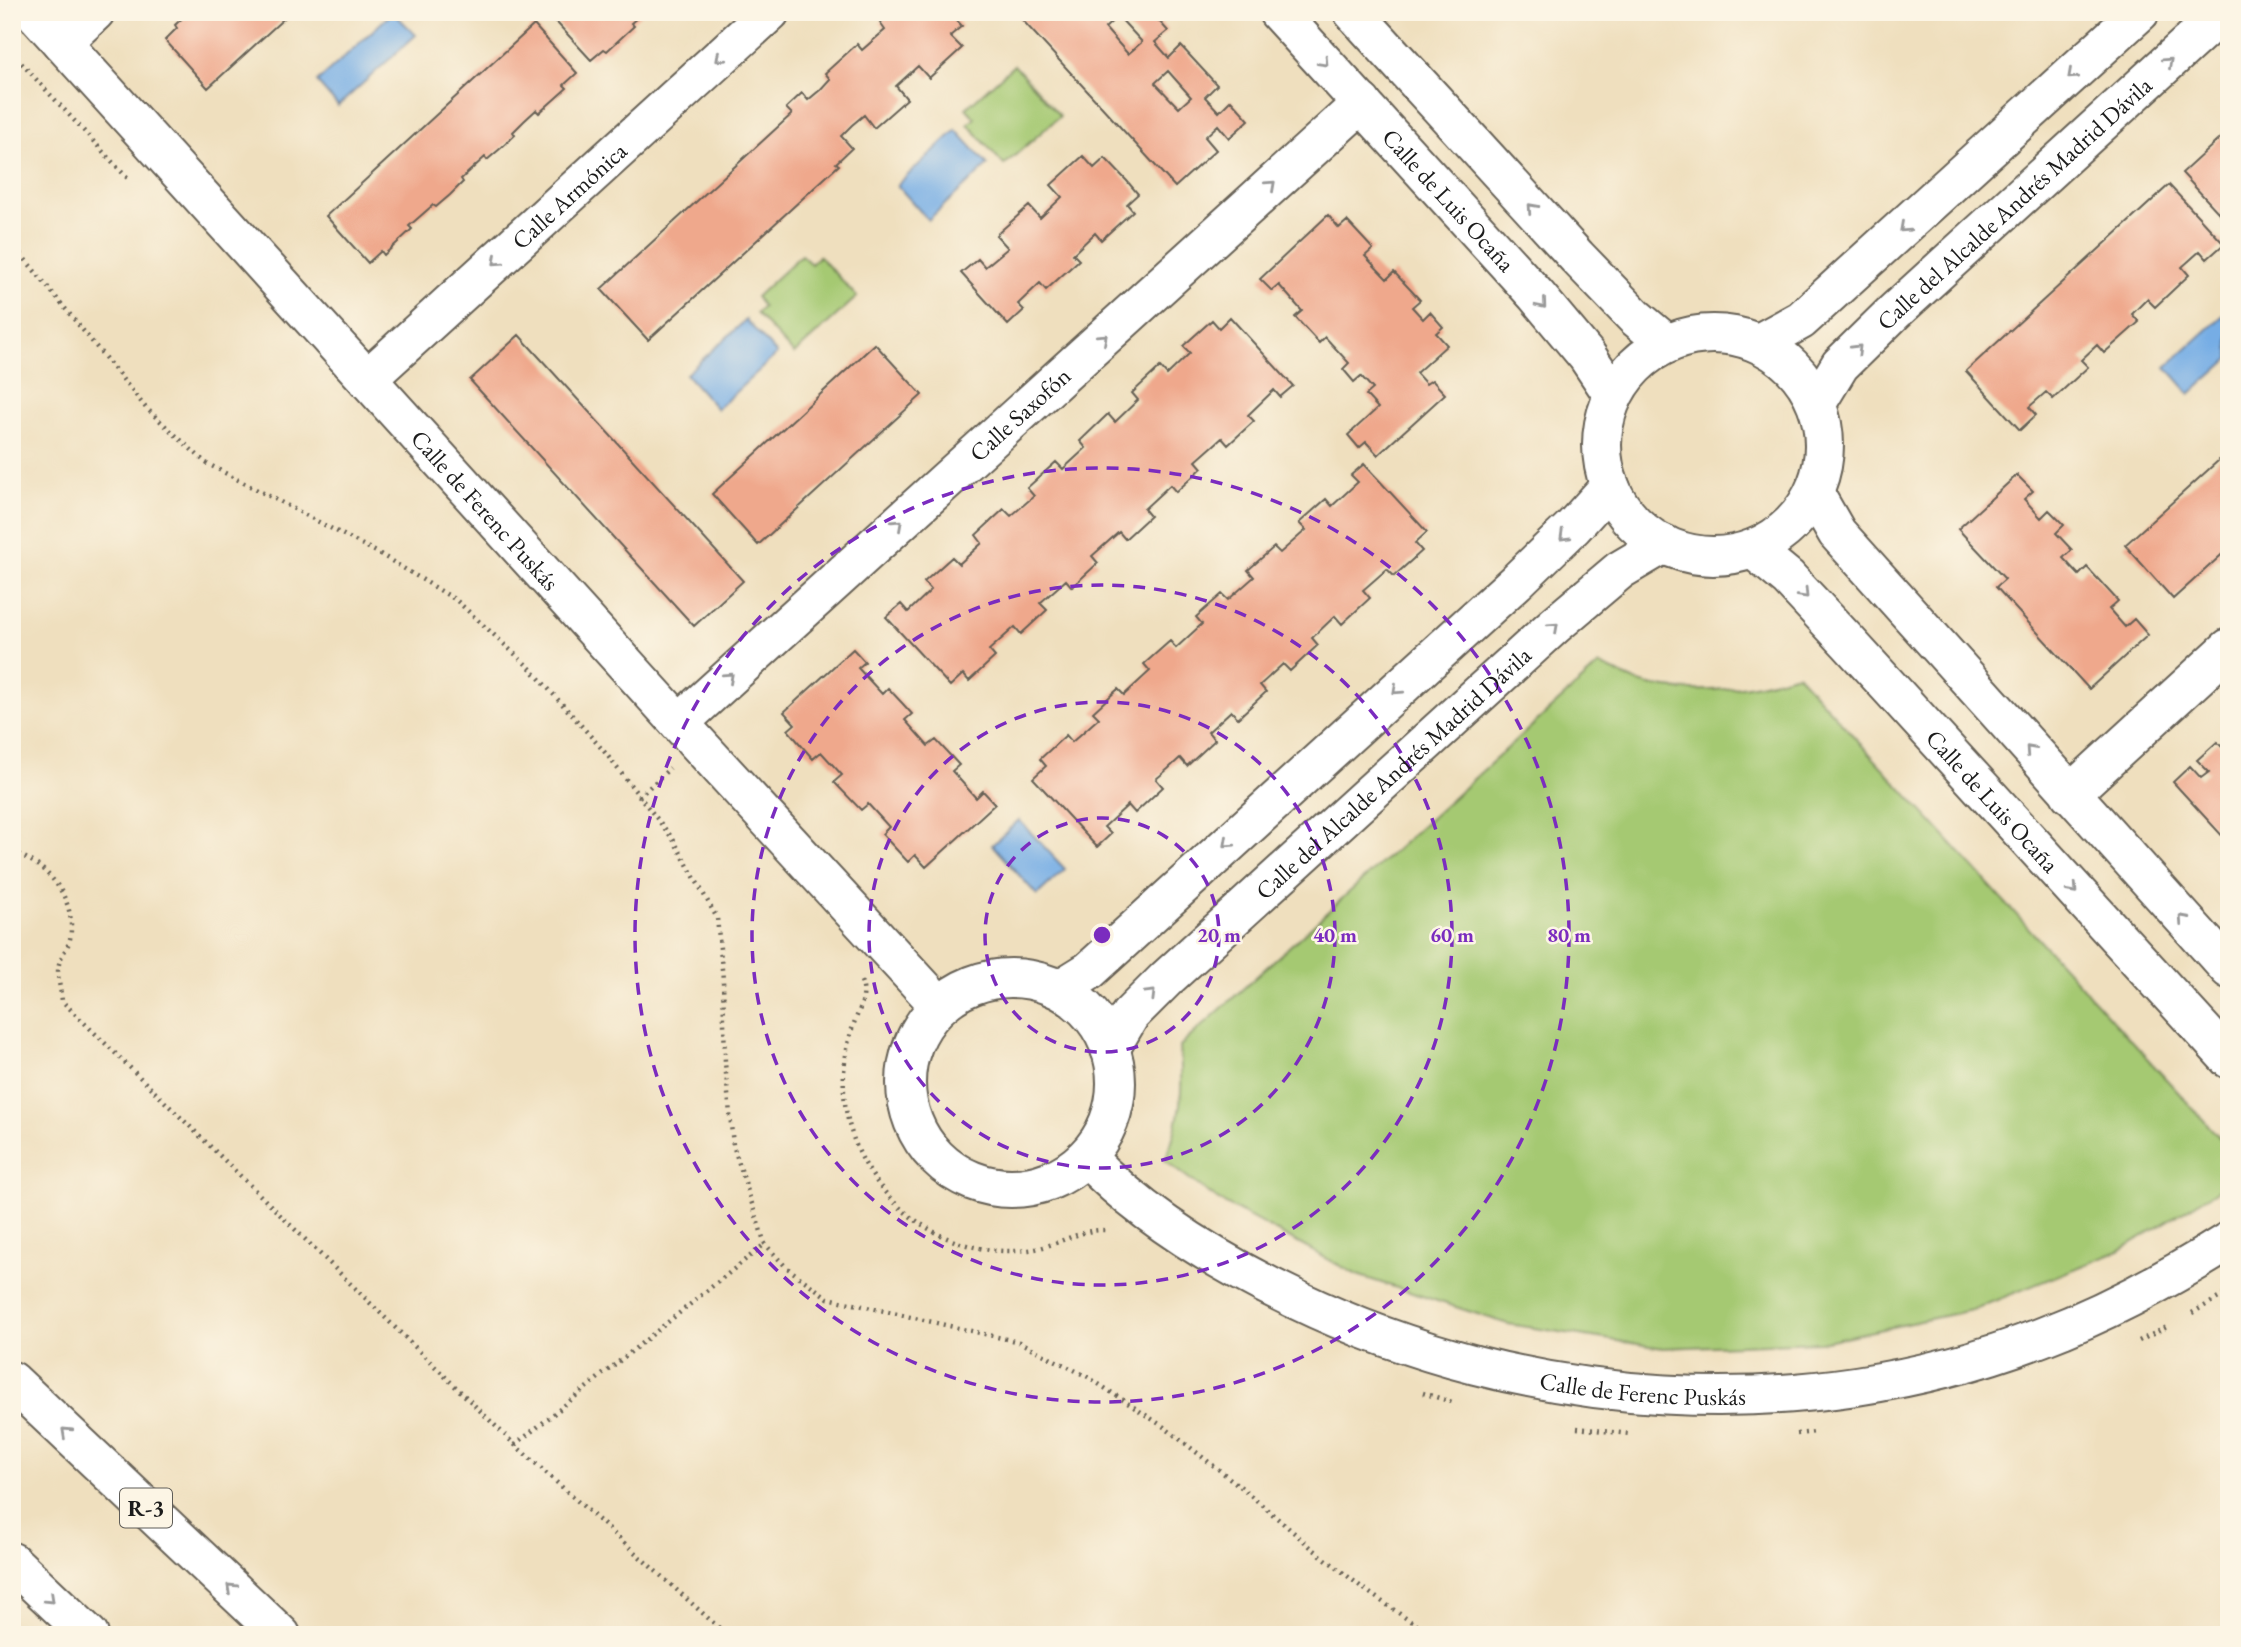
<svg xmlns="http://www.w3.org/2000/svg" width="2241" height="1647" viewBox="0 0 2241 1647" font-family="'EB Garamond',serif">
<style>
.green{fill:#a5c972;stroke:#607247;stroke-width:2}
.water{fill:#76ade5;stroke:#496480;stroke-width:2}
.building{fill:#efa88c;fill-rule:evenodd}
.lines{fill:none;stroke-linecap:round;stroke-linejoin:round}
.street-casing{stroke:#666055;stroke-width:42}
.secondary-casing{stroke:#666055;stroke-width:42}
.highway-casing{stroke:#666055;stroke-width:42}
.path{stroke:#666055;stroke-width:4.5;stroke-dasharray:2 5;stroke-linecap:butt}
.street{stroke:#fff;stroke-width:38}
.secondary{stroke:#fff;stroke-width:38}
.highway{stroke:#fff;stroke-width:38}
.oneway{stroke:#999}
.ring{fill:none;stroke:#7b2cbf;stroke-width:3.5;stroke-dasharray:12 9}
.labels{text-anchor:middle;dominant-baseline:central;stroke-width:5;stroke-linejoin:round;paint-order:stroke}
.shield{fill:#fcf5e5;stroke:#5f5d58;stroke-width:2}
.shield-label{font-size:23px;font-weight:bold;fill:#1c1c1c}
.street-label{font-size:24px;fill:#1c1c1c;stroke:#fcf5e5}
.centre{fill:#7b2cbf;stroke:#fcf5e5;stroke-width:3.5}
.ring-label{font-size:21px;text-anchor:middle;font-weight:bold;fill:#7b2cbf;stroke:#fcf5e5;stroke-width:5;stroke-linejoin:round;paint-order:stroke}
</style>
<rect width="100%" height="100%" fill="#fcf5e5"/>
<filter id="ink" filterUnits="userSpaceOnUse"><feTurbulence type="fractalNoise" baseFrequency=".0143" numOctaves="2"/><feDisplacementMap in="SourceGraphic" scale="14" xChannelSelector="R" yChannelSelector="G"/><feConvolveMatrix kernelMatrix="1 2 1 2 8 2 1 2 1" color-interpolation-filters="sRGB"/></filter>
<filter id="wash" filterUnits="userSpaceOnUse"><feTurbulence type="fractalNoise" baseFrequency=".00686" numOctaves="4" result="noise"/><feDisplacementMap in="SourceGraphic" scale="28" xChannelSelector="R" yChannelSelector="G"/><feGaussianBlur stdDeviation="1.57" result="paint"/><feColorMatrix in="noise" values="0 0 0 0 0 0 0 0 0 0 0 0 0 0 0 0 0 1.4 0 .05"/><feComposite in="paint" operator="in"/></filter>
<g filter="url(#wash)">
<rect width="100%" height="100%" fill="#efdfbe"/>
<path class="green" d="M1014,65L1060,116L1004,165L968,124L975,118L966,108Z
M801,255L811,264L819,256L857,297L794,354L756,313L763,307L756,297Z
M1599,665C1612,670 1625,677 1638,682C1691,697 1746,690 1797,674L2229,1148V1183L2119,1251L1972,1310L1821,1342L1663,1348L1508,1324L1357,1275L1220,1201L1165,1161C1182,1117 1183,1092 1180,1046Z"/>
<path class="water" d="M393,12L416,35L338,106L317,82Z
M956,130L988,165L928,220L897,185Z
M2229,310V359L2190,394L2166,367Z
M746,320L777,354L717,409L686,374Z
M1019,820L1065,869L1037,895L992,845Z"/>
<g id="blocks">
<path class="building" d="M189,12H291L208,88L165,40L177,28L175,25Z
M547,12H644L631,23L634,26L607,51L604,49L591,60Z
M892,12H949L962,26L950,36L962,48L929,78L918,66L896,86L907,99L874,128L864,115L852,125L841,136L852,148L836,163L839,165L648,340L601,289L792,114L786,108L802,93L808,100L820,90L830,79L825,73L857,44L862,50L885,30L880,23Z
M1015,12H1151L1168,31L1155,42L1169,58L1181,46L1217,85L1205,97L1219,112L1231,100L1249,120L1229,138L1218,125L1205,137L1216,150L1175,187ZM1118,16L1142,42L1128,54L1105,28ZM1168,71L1191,97L1179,108L1155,83Z
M534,25L577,73L564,85L567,88L539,113L536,110L524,121L513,132L515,135L501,148L487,160L485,157L461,179L463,182L450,195L436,207L433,205L409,226L412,229L384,255L381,251L368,263L326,216Z
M2229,130V224L2182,173Z
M1083,156L1094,168L1105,158L1127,181L1138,194L1127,204L1133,211L1101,240L1095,233L1073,254L1079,260L1046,290L1040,283L1018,304L1024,310L1008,325L961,273L978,259L985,267L1008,248L996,235L1029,206L1040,218L1062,197L1051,185Z
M2169,185L2224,244L2207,259L2200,251L2182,267L2189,275L2155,307L2147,299L2132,314L2139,322L2104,353L2097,345L2081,360L2088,367L2053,399L2046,392L2029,407L2036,415L2020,430L1966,371Z
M1328,215L1339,228L1347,221L1373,249L1365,256L1387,279L1394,272L1420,300L1412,307L1423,319L1430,312L1443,327L1436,333L1447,345L1416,373L1426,384L1432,380L1445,394L1378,455L1366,442L1359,448L1348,435L1378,408L1366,395L1373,389L1361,376L1354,382L1343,369L1349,363L1325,337L1319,343L1295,317L1302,311L1279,285L1272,291L1260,279Z
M1230,317L1293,386L1280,397L1274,390L1248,415L1254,421L1228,445L1222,438L1196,461L1202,468L1176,492L1170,485L1144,509L1150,516L1125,539L1119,532L1092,556L1098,563L1072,587L1066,580L1040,603L1047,610L1021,634L1015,627L989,650L995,657L969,681L963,674L950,686L886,617L901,604L908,612L931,590L924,582L952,557L959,564L982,543L976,535L1004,509L1011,516L1034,496L1027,488L1056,462L1063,469L1086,448L1080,441L1108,414L1115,422L1138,400L1132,393L1160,367L1167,375L1190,353L1183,346L1212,320L1219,328Z
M519,335L743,581L694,626L470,380Z
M875,344L922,395L758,545L712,494Z
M2229,451V548L2173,599L2125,545Z
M1364,464L1427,532L1415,543L1422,551L1394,576L1387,569L1363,590L1370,598L1342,624L1335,616L1312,638L1318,645L1290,671L1283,664L1260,685L1266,692L1238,718L1231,711L1208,732L1215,740L1187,766L1180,758L1168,769L1156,779L1163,787L1135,813L1128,805L1104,827L1111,834L1097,847L1033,778L1046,766L1040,759L1066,735L1072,742L1099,718L1093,712L1118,689L1124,695L1150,671L1144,664L1170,641L1176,648L1202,624L1196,617L1222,594L1228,600L1254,577L1248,570L1274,547L1280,553L1306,530L1299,523L1326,499L1332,506L1358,482L1351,475Z
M2017,475L2033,491L2024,499L2041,518L2049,510L2064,525L2056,533L2072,550L2063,558L2079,575L2087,567L2118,601L2109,609L2125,627L2134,619L2148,635L2089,689L1996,587L2005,579L1958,529Z
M853,649L865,662L858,668L882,694L888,688L903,704L912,714L905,720L928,746L936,740L959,765L952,771L976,798L983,791L995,804L926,867L915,855L908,862L882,834L889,827L868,804L861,810L834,782L842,775L821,752L813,759L788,730L795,724L784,712Z
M2217,742L2225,750L2229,746V836L2225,839L2173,782L2190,766L2201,778L2209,772L2197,760Z"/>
</g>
</g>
<g filter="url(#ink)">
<use href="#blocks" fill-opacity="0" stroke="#666055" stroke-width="2"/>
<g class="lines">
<defs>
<g id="street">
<path id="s1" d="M34,12L679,723L939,1005"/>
<path d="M62,43L95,12"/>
<path id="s2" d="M367,379L770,12"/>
<path d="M1814,493L1837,533L2229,969"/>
<path id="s3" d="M1753,549L1788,578L1849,643L2229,1059"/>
<path id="s4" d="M679,723L1362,103"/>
<path d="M2070,794L2229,648"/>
<circle cx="1011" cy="1083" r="105"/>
<path d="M1060,989L1089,971L1516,582L1573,527L1610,486"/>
<path id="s5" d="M1110,1049L1130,1015L1167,978L1555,625L1620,570L1664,544"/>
<path id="s6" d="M1086,1157C1143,1217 1220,1263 1295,1299C1525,1410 1802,1430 2042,1337C2108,1312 2169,1279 2229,1241"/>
</g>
<g id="secondary">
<path id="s7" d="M1278,12L1536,295L1587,356L1613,395"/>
<path d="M1353,12L1577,257L1635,317L1666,343"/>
<circle cx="1713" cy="445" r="111"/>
<path d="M1759,343L1801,320L2140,12"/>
<path id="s8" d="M1817,403L1840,365L1894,312L2223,12"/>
</g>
<path id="highway" d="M12,1381L281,1635
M12,1562L89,1635"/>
</defs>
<use href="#street" class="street-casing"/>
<use href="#secondary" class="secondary-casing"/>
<use href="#highway" class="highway-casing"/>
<path class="path" d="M12,53L130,181
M12,243L146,408L206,463L380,554L456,600L530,668L603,750L673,839L717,918L723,979L725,1063L733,1145L765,1244L786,1267L828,1298L1019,1342L1088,1377L1164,1427L1241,1487L1313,1549L1364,1589L1410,1621L1435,1635
M639,797L670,768
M12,852C48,864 77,899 70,939C68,948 61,955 59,964C56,974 61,990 62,1001L515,1445L727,1635
M861,981C868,997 858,1011 853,1026C848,1041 845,1057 844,1073C838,1174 927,1262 1029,1250C1055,1247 1079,1229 1105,1230
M2192,1313L2229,1292
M2139,1341L2169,1326
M1423,1393L1455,1403
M1577,1428L1630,1434
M1797,1434L1816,1432
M515,1445L765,1244"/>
<use href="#street" class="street"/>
<use href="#secondary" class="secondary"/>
<use href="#highway" class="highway"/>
</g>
<defs><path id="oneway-chevron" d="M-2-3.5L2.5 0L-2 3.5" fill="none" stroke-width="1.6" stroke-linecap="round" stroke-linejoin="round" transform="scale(1.75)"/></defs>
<g class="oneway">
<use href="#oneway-chevron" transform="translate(720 58) rotate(138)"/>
<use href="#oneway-chevron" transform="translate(1324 62) rotate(47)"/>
<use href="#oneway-chevron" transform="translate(2168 62) rotate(-42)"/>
<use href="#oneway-chevron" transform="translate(2072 75) rotate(138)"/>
<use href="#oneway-chevron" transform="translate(1271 185) rotate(-42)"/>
<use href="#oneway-chevron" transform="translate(1532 208) rotate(-132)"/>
<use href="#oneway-chevron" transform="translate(1904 228) rotate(138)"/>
<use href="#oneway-chevron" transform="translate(497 261) rotate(138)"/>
<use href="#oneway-chevron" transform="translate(1542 304) rotate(50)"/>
<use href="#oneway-chevron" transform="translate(1103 338) rotate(-42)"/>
<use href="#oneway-chevron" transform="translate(1857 349) rotate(-45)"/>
<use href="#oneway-chevron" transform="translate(898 524) rotate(-42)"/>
<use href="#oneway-chevron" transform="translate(1564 536) rotate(136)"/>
<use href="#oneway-chevron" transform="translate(1804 594) rotate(47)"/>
<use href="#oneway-chevron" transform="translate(1554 627) rotate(-42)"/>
<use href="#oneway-chevron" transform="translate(729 677) rotate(-42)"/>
<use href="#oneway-chevron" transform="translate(1397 690) rotate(138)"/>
<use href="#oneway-chevron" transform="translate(2030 750) rotate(-132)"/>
<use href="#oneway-chevron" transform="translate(1228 843) rotate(138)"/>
<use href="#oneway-chevron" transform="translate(2073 889) rotate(48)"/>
<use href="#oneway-chevron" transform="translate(2183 919) rotate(-132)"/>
<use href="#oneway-chevron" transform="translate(1151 994) rotate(-45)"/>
<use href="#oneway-chevron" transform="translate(66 1432) rotate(-137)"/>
<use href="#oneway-chevron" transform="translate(231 1588) rotate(-137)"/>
<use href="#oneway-chevron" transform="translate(50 1599) rotate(43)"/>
</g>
</g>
<g class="ring">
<circle cx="1102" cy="935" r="117"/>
<circle cx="1102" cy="935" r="233"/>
<circle cx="1102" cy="935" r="350"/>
<circle cx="1102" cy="935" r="467"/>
</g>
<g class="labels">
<rect class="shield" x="120" y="1488.5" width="52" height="39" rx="5"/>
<g class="shield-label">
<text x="146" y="1508">R-3</text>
</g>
<g class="street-label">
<text stroke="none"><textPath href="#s2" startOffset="273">Calle Armónica</textPath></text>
<text stroke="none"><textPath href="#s7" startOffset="254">Calle de Luis Ocaña</textPath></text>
<text stroke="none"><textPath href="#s8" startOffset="282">Calle del Alcalde Andrés Madrid Dávila</textPath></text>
<text stroke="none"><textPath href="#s4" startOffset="460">Calle Saxofón</textPath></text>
<text stroke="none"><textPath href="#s1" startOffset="672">Calle de Ferenc Puskás</textPath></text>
<text stroke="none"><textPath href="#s5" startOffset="397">Calle del Alcalde Andrés Madrid Dávila</textPath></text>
<text stroke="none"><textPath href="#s3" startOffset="348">Calle de Luis Ocaña</textPath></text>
<text stroke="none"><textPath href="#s6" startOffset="616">Calle de Ferenc Puskás</textPath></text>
</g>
</g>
<circle cx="1102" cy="935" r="10" class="centre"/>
<g class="ring-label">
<text x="1219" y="942">20 m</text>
<text x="1335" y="942">40 m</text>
<text x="1452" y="942">60 m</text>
<text x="1569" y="942">80 m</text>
</g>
<rect width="2241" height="1647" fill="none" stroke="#fcf5e5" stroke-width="42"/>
</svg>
